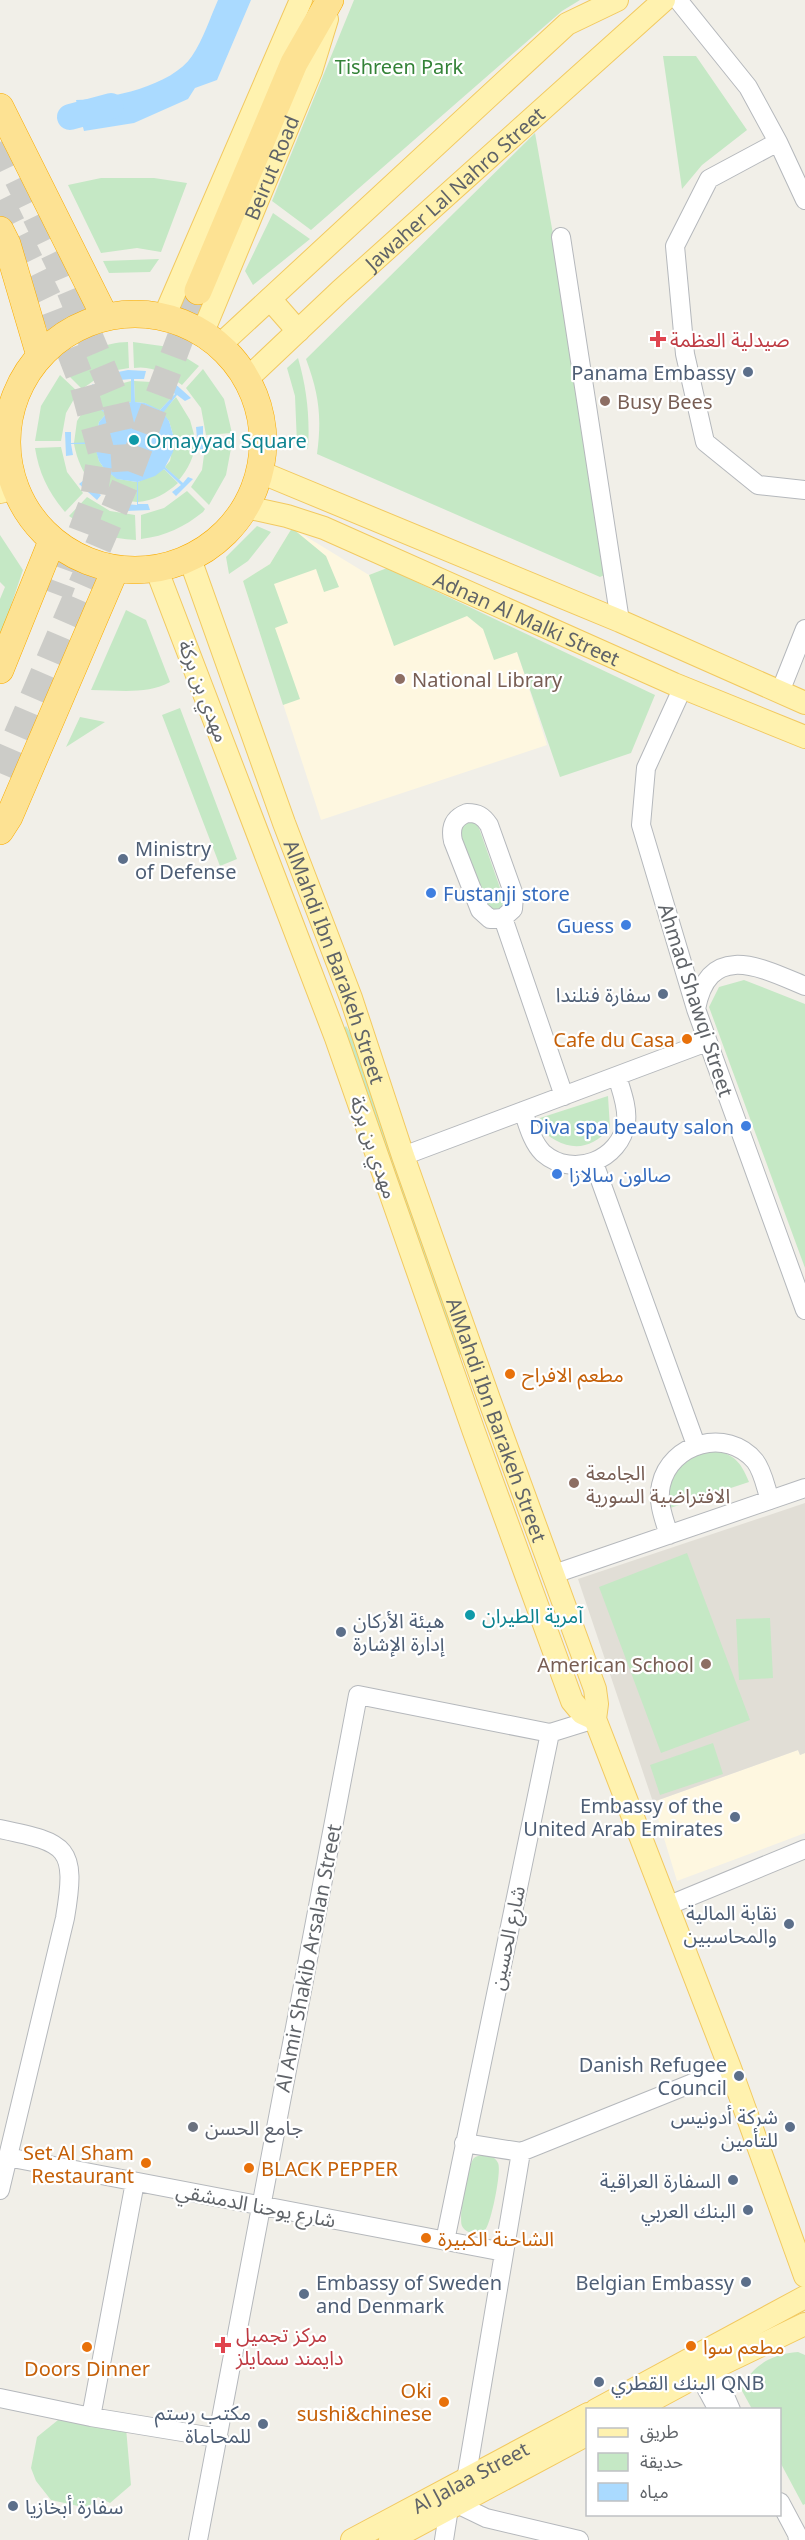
<svg xmlns="http://www.w3.org/2000/svg" width="805" height="2540" viewBox="0 0 805 2540" font-family="'Noto Sans','Noto Sans Arabic',sans-serif">
<style>
.commercial{fill:#fef7e0}
.education{fill:#e1ded6}
.green{fill:#c5e8c5}
.water{fill:#aadaff}
.lines{fill:none;stroke-linecap:round;stroke-linejoin:round}
.river{stroke:#aadaff;stroke-width:26}
.highway-tunnel{stroke:#ccccc8;stroke-width:27;stroke-dasharray:27 14;stroke-linecap:butt}
.minor-casing{stroke:#b5b8bc;stroke-width:20}
.major-casing{stroke:#f2c960;stroke-width:24}
.highway-casing{stroke:#f9ab00;stroke-width:28}
.minor{stroke:#fff;stroke-width:18}
.major{stroke:#fff2af;stroke-width:22}
.highway{stroke:#fde293;stroke-width:27}
.health-dot{fill:#e0444e;stroke:#fff;stroke-width:2}
.service-dot{fill:#5c6f8a;stroke:#fff;stroke-width:2}
.education-dot{fill:#8d6e63;stroke:#fff;stroke-width:2}
.culture-dot{fill:#0f9aa8;stroke:#fff;stroke-width:2}
.shop-dot{fill:#3f7fe0;stroke:#fff;stroke-width:2}
.food-dot{fill:#e8710a;stroke:#fff;stroke-width:2}
.worship-dot{fill:#6b7280;stroke:#fff;stroke-width:2}
.labels{text-anchor:middle;dominant-baseline:central;stroke-width:4.5;stroke-linejoin:round;paint-order:stroke}
.park-label{font-size:20px;fill:#348238;stroke:#fff}
.street-label{font-size:20px;fill:#5f6368;stroke:#fff}
.health-label{font-size:20px;fill:#be3a42;stroke:#fff;text-anchor:start}
.service-label{font-size:20px;fill:#4e5e75;stroke:#fff;text-anchor:end}
.education-label{font-size:20px;fill:#785e54;stroke:#fff;text-anchor:start}
.culture-label{font-size:20px;fill:#0d838f;stroke:#fff;text-anchor:start}
.shop-label{font-size:20px;fill:#366cbe;stroke:#fff;text-anchor:start}
.food-label{font-size:20px;fill:#c56008;stroke:#fff;text-anchor:start}
.worship-label{font-size:20px;fill:#5b616d;stroke:#fff;text-anchor:start}
</style>
<rect width="100%" height="100%" fill="#f1efe8"/>
<path class="commercial" d="M292,528L369,575L387,568L509,627L547,745L321,820L243,581L270,564Z
M798,1750L800,1755L805,1753V1833L677,1881L653,1802Z"/>
<path class="education" d="M805,1503V1753L800,1755L798,1750L653,1802L578,1579Z"/>
<path class="green" d="M354,0H580L562,11L311,230L272,201Z
M663,56H696L747,130L702,165L682,189Z
M535,133L613,571L600,577L317,454C322,417 319,394 306,359Z
M101,178H154L187,183L161,252L137,248L101,253L68,185Z
M273,213L310,239L253,285L245,271Z
M159,259L150,272L109,273L103,261Z
M128,342L129,368L106,372L82,389L64,371C78,354 105,342 128,342Z
M133,342L169,347L199,366L182,385C168,375 152,365 134,368Z
M298,358C307,389 310,418 308,449L297,444L295,396L287,368Z
M203,369L224,399L232,433L206,435L201,408L186,388Z
M60,375L78,392L66,413L61,441H35L41,406Z
M131,381V402L119,405L107,413L91,398L108,387Z
M134,381L151,382L174,395L159,411L145,403L135,402Z
M176,397L190,420L195,438H174L169,421L162,413Z
M90,400L106,414L99,422L95,443H74L77,421Z
M233,438L226,475L209,505L191,487L202,470L206,440Z
M195,440C196,454 188,469 179,480L165,467L170,461L174,441Z
M74,444H95L99,461L106,471L93,485C83,473 77,460 74,444Z
M35,448L61,447L67,472L83,493L65,512C48,492 39,473 35,448Z
M164,469L178,483C167,493 153,501 138,502V482Z
M108,472L118,479L137,482V502C121,500 107,498 95,486Z
M187,491L205,509L203,512C184,527 166,536 141,539V515L164,508Z
M87,497L110,511L135,515L136,540C110,539 90,531 69,516Z
M257,526L271,532L248,561L229,574L226,557Z
M292,528L326,556L339,587L324,592L316,569L274,584L288,623L275,628L300,699L283,705L243,581L270,564Z
M0,535L23,570L0,638V599L5,587L0,582Z
M387,568L655,695L631,753L560,777L517,652L494,660L483,629L467,616L394,646L369,575Z
M126,610L146,620L170,682C147,695 117,690 91,690Z
M180,708L237,859L220,866L162,715Z
M80,717L105,722L66,747Z
M468,821H474L479,828L505,902L504,909L497,912L485,907L457,827Z
M744,980L805,1004V1268L709,1007L719,987Z
M346,1026L351,1034L468,1352L456,1356L342,1031Z
M608,1096L610,1128C586,1156 560,1149 536,1125L540,1118Z
M712,1449C734,1455 740,1460 749,1482L667,1509C669,1464 670,1467 712,1449Z
M687,1553L750,1720L661,1753L599,1587Z
M770,1618L773,1678L739,1680L736,1619Z
M713,1743L723,1774L660,1795L650,1765Z
M483,2154C489,2156 495,2156 498,2163C502,2170 491,2224 485,2230C479,2236 466,2234 462,2226C458,2218 468,2164 474,2158C476,2156 480,2156 483,2154Z
M798,2352L805,2355V2504L803,2505L780,2462V2410L752,2409L741,2389C752,2365 772,2354 798,2352Z
M63,2416L126,2428L131,2485L110,2503L98,2497L87,2508L51,2500L36,2481L31,2468L37,2437Z"/>
<path class="water" d="M218,0H251L217,80L195,88L188,99L134,123L84,131L76,100C110,99 172,86 192,56C203,40 210,18 218,0Z
M128,370L146,371L144,379H134L135,402L145,403L160,410L175,394L168,388L172,381L191,398L185,401L177,395L163,413L169,421L174,438H197L196,427L203,426V450L196,449L197,440L175,441L173,452L165,467L183,483L188,477L193,479L176,496L172,492L181,485L164,469L155,476L138,482V504H148L150,510L126,511V504L137,505V482L117,479L108,472L92,489L101,495L97,500L79,484L84,480L91,488L106,471L99,461L94,444H71L73,455L66,456L65,432H71V443L95,442L99,422L106,414L88,399L81,408L75,404L82,393L93,384L98,390L90,397L106,413L119,405L131,402V379L120,380L118,372Z"/>
<g class="lines">
<path class="river" d="M70,117L111,106"/>
<path class="highway-tunnel" d="M0,142L58,262L113,392L123,435L126,482L0,775
M0,200L54,310L83,385L101,451L93,501L58,595
M130,472L198,291"/>
<defs>
<path id="minor" d="M678,0L748,87L778,142L805,200
M778,142L709,179L675,246L685,354L705,442L758,485L805,490
M561,237L620,621
M683,687L646,768L641,825L696,1009L805,1310
M780,692L805,629
M467,813C478,813 483,816 489,825L514,895L513,909L503,918L490,919L480,910L453,841C450,827 454,818 467,813Z
M503,918L564,1096
M696,1009C709,940 762,968 805,986
M523,1111C528,1125 532,1142 543,1153C573,1179 621,1160 626,1122C628,1107 621,1090 617,1076
M403,1156L707,1042
M594,1163L696,1445
M669,1535C664,1519 657,1502 661,1485C670,1443 727,1427 755,1461C763,1471 766,1489 770,1500
M554,1574L805,1488
M0,1829C68,1843 77,1847 65,1918L0,2190
M667,1906L805,1849
M464,2143L521,2152L730,2068
M7,2157L504,2252
M445,2241L550,1733
M713,2368L731,2410
M699,2375L718,2410
M0,2398L91,2417L219,2438
M91,2417L135,2182
M466,2480L521,2152
M780,2502L797,2534L798,2540
M457,2504L486,2518L579,2540
M198,2540L358,1695L550,1733L595,1719
M444,2540L449,2508"/>
<g id="major">
<path d="M270,299L298,331"/>
<path d="M164,317L301,0"/>
<path id="s1" d="M203,332L311,71L327,19"/>
<path d="M220,345L567,24L617,0"/>
<path id="s2" d="M247,379L340,291L664,0"/>
<path d="M0,450L7,448"/>
<path d="M260,472L620,621L805,703"/>
<path d="M0,492L15,488"/>
<path id="s3" d="M246,507L287,516L324,528L674,684L805,737"/>
<path id="s4" d="M190,559L284,823L351,998L403,1156L489,1399L595,1689L597,1704L595,1719L730,2068L805,2276"/>
<path d="M156,568L336,1038L474,1432L572,1701L582,1713L595,1719"/>
<path d="M596,2410L805,2297"/>
<path d="M634,2410L699,2375L805,2324"/>
<path id="s5" d="M352,2540L588,2414"/>
<path d="M390,2540L588,2434"/>
</g>
<path id="highway" d="M0,107L105,317
M0,230L7,244L40,356
M198,291L294,63L330,0
M7 442a128 128 0 1 1 256 0a128 128 0 1 1-256 0Z
M0,670L52,541
M0,831L9,817L115,570"/>
</defs>
<use href="#minor" class="minor-casing"/>
<use href="#major" class="major-casing"/>
<use href="#highway" class="highway-casing"/>
<use href="#minor" class="minor"/>
<use href="#major" class="major"/>
<use href="#highway" class="highway"/>
</g>
<g class="health-dot">
<path d="M655 330h6v6h6v6h-6v6h-6v-6h-6v-6h6z"/>
<path d="M220 2336h6v6h6v6h-6v6h-6v-6h-6v-6h6z"/>
</g>
<g class="service-dot">
<circle cx="748" cy="372" r="6"/>
<circle cx="123" cy="859" r="6"/>
<circle cx="663" cy="994" r="6"/>
<circle cx="341" cy="1632" r="6"/>
<circle cx="735" cy="1817" r="6"/>
<circle cx="789" cy="1924" r="6"/>
<circle cx="739" cy="2076" r="6"/>
<circle cx="790" cy="2127" r="6"/>
<circle cx="733" cy="2180" r="6"/>
<circle cx="748" cy="2210" r="6"/>
<circle cx="746" cy="2282" r="6"/>
<circle cx="304" cy="2294" r="6"/>
<circle cx="599" cy="2382" r="6"/>
<circle cx="263" cy="2424" r="6"/>
<circle cx="13" cy="2506" r="6"/>
</g>
<g class="education-dot">
<circle cx="605" cy="401" r="6"/>
<circle cx="400" cy="679" r="6"/>
<circle cx="574" cy="1483" r="6"/>
<circle cx="706" cy="1664" r="6"/>
</g>
<g class="culture-dot">
<circle cx="134" cy="440" r="6"/>
<circle cx="470" cy="1615" r="6"/>
</g>
<g class="shop-dot">
<circle cx="431" cy="893" r="6"/>
<circle cx="626" cy="925" r="6"/>
<circle cx="746" cy="1126" r="6"/>
<circle cx="557" cy="1174" r="6"/>
</g>
<g class="food-dot">
<circle cx="687" cy="1039" r="6"/>
<circle cx="510" cy="1374" r="6"/>
<circle cx="146" cy="2163" r="6"/>
<circle cx="249" cy="2168" r="6"/>
<circle cx="426" cy="2238" r="6"/>
<circle cx="691" cy="2346" r="6"/>
<circle cx="87" cy="2347" r="6"/>
<circle cx="444" cy="2402" r="6"/>
</g>
<circle class="worship-dot" cx="193" cy="2127" r="6"/>
<g class="labels">
<g class="park-label">
<text x="399" y="66">Tishreen Park</text>
</g>
<g class="street-label">
<text stroke="none"><textPath href="#s1" startOffset="178">Beirut Road</textPath></text>
<text stroke="none"><textPath href="#s2" startOffset="282">Jawaher Lal Nahro Street</textPath></text>
<text stroke="none"><textPath href="#s3" startOffset="303">Adnan Al Malki Street</textPath></text>
<text transform="translate(204 691) rotate(69)">مهدي بن بركة</text>
<text stroke="none"><textPath href="#s4" startOffset="428">AlMahdi Ibn Barakeh Street</textPath></text>
<text transform="translate(696 1000) rotate(72)">Ahmad Shawqi Street</text>
<text transform="translate(374 1147) rotate(71)">مهدي بن بركة</text>
<text stroke="none"><textPath href="#s4" startOffset="914">AlMahdi Ibn Barakeh Street</textPath></text>
<text transform="translate(507 1938) rotate(-78)">شارع الحسين</text>
<text transform="translate(308 1958) rotate(-79)">Al Amir Shakib Arsalan Street</text>
<text transform="translate(256 2205) rotate(11)">شارع يوحنا الدمشقي</text>
<text stroke="none"><textPath href="#s5" startOffset="134">Al Jalaa Street</textPath></text>
</g>
<g class="health-label">
<text x="670" y="339">صيدلية العظمة</text>
<text x="236" y="2334">مركز تجميل<tspan x="236" dy="23">دايمند سمايلز</tspan></text>
</g>
<g class="service-label">
<text x="736" y="372">Panama Embassy</text>
<text x="135" y="848" text-anchor="start">Ministry<tspan x="135" dy="23">of Defense</tspan></text>
<text x="651" y="994">سفارة فنلندا</text>
<text x="353" y="1620" text-anchor="start">هيئة الأركان<tspan x="353" dy="23">إدارة الإشارة</tspan></text>
<text x="723" y="1805">Embassy of the<tspan x="723" dy="23">United Arab Emirates</tspan></text>
<text x="777" y="1912">نقابة المالية<tspan x="777" dy="23">والمحاسبين</tspan></text>
<text x="727" y="2064">Danish Refugee<tspan x="727" dy="23">Council</tspan></text>
<text x="778" y="2116">شركة أدونيس<tspan x="778" dy="23">للتأمين</tspan></text>
<text x="721" y="2180">السفارة العراقية</text>
<text x="736" y="2210">البنك العربي</text>
<text x="316" y="2282" text-anchor="start">Embassy of Sweden<tspan x="316" dy="23">and Denmark</tspan></text>
<text x="734" y="2282">Belgian Embassy</text>
<text x="611" y="2382" text-anchor="start">البنك القطري QNB</text>
<text x="251" y="2412">مكتب رستم<tspan x="251" dy="23">للمحاماة</tspan></text>
<text x="25" y="2506" text-anchor="start">سفارة أبخازيا</text>
</g>
<g class="education-label">
<text x="617" y="401">Busy Bees</text>
<text x="412" y="679">National Library</text>
<text x="586" y="1472">الجامعة<tspan x="586" dy="23">الافتراضية السورية</tspan></text>
<text x="694" y="1664" text-anchor="end">American School</text>
</g>
<g class="culture-label">
<text x="146" y="440">Omayyad Square</text>
<text x="482" y="1615">آمرية الطيران</text>
</g>
<g class="shop-label">
<text x="443" y="893">Fustanji store</text>
<text x="614" y="925" text-anchor="end">Guess</text>
<text x="734" y="1126" text-anchor="end">Diva spa beauty salon</text>
<text x="569" y="1174">صالون سالازا</text>
</g>
<g class="food-label">
<text x="675" y="1039" text-anchor="end">Cafe du Casa</text>
<text x="522" y="1374">مطعم الافراح</text>
<text x="134" y="2152" text-anchor="end">Set Al Sham<tspan x="134" dy="23">Restaurant</tspan></text>
<text x="261" y="2168">BLACK PEPPER</text>
<text x="438" y="2238">الشاحنة الكبيرة</text>
<text x="703" y="2346">مطعم سوا</text>
<text x="87" y="2368" text-anchor="middle">Doors Dinner</text>
<text x="432" y="2390" text-anchor="end">Oki<tspan x="432" dy="23">sushi&amp;chinese</tspan></text>
</g>
<g class="worship-label">
<text x="205" y="2127">جامع الحسن</text>
</g>
</g>
<rect x="586" y="2408" width="195" height="108" fill="#ffffff" stroke="#bfc1c3" stroke-width="1.5"/>
<rect x="598" y="2428" width="30" height="9" fill="#fff2af" stroke="#bfc1c3" stroke-width="1.5"/>
<text x="640" y="2438" font-size="18" fill="#5f6368">طريق</text>
<rect x="598" y="2453" width="30" height="18" fill="#c5e8c5" stroke="#bfc1c3" stroke-width="1.5"/>
<text x="640" y="2468" font-size="18" fill="#5f6368">حديقة</text>
<rect x="598" y="2483" width="30" height="18" fill="#aadaff" stroke="#bfc1c3" stroke-width="1.5"/>
<text x="640" y="2498" font-size="18" fill="#5f6368">مياه</text>
</svg>
